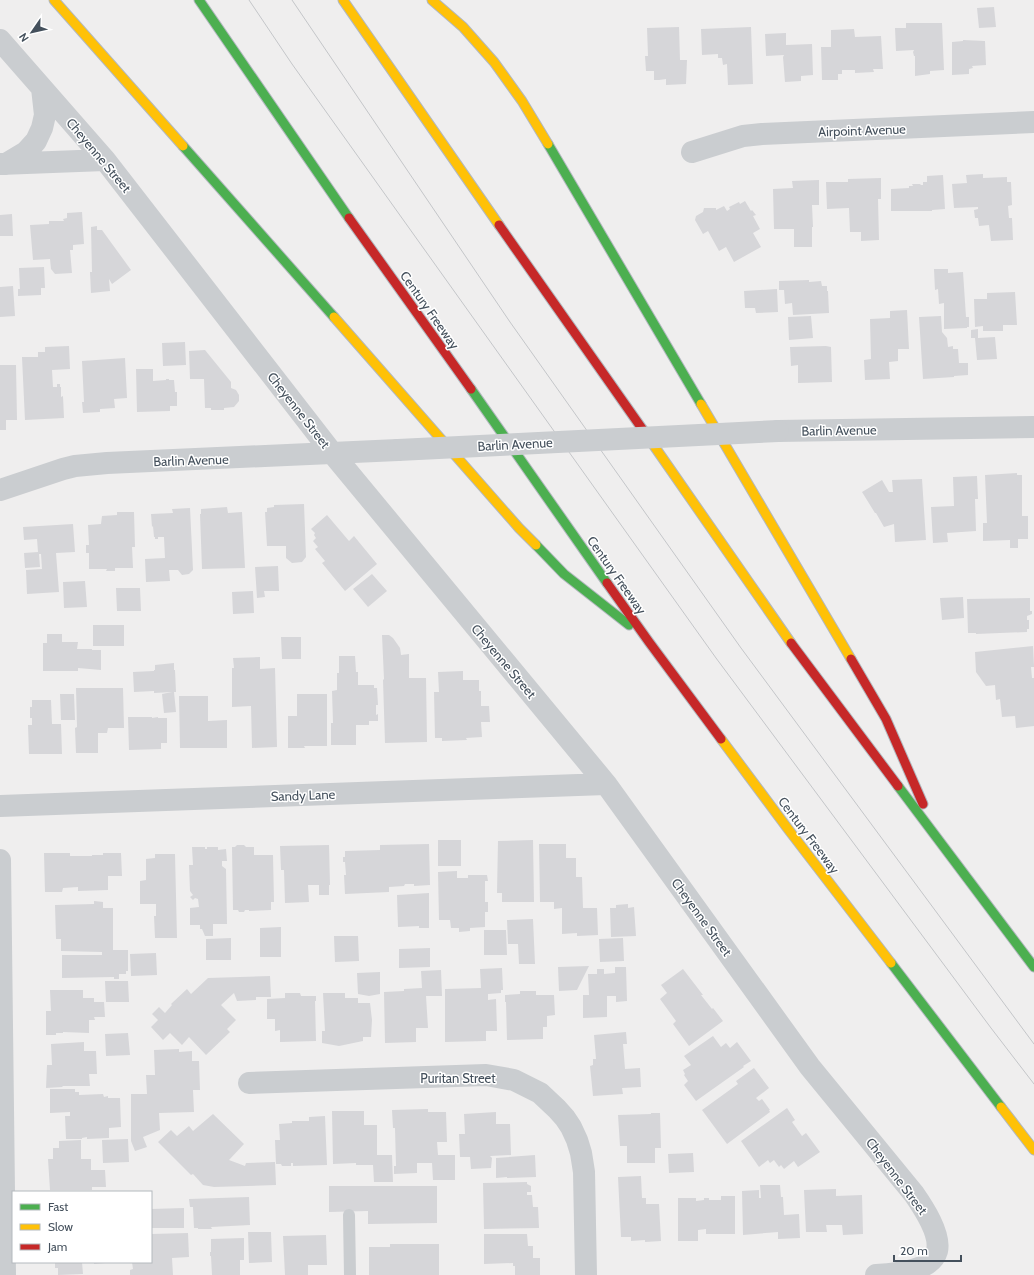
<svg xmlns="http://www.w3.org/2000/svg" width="1034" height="1275" viewBox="0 0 1034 1275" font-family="Cabin,sans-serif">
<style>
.building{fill:#d6d6d9}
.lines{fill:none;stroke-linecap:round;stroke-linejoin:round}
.fast-casing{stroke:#b2b8bf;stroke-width:11}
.slow-casing{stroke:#b2b8bf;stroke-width:11}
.jam-casing{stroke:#b2b8bf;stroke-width:11}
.lane{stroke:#cacdd0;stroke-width:12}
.street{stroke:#cacdd0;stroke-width:22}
.fast{stroke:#4caf50;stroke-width:9}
.slow{stroke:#ffc107;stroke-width:9}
.jam{stroke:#c62828;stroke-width:9}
.tram{stroke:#c4c6c9;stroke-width:1}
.street-bridge{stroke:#cacdd0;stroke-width:22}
.labels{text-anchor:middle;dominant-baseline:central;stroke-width:3;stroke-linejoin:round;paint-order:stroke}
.street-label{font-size:13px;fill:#44505c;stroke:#fff}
</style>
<rect width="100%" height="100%" fill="#efeeee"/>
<path class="building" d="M994,7L996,27L979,28L977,8Z
M906,23H942L944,70L930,71V74L915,76V56H914L913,52L914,50L896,51L895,28H906Z
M679,27L680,60H687L686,84L666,85V79L659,80H654V71H646L645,56H648L647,28Z
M751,27L753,84L728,85L727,64L723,65L722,58H718V54L702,55L701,29Z
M854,29L855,37L881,36L883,69H873L874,72L855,73V70H842V74H838V80H822L821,47H831V30Z
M786,33V45L812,44L813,75L801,76V81L785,82L783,57L784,55L766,56L765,34Z
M963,40L985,41L986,65L972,66L973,68L969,69V74L952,75V42L963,41Z
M983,174V178L1007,177V182H1011L1012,205L1008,206L1009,218H1012L1013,240L991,241L989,225L979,226L978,218H975L974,210L978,209V207L954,208L952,184L967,183L966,175Z
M943,175L945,209L932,210V211H891V189L909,188V186H913L912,184H920L921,185H923V182H927V176Z
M881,178V199H878L879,240L861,241V232H850L849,208L827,209L826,182H848V179Z
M819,180V205H812L813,227H812V247H794V229H774L773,189L793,188L792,181Z
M745,201L751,211L752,210L756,215L753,216L760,229L753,233L761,247L734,262L726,247L719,251L708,231L703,234L695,220L696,216L703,212L704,208H716V210L724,206L727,211L730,209L729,207L739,202L740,204Z
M82,212L84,244L73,245V250H70L72,273L55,274L51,269L50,259L33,260L30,225L49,224V221H64L63,219L67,218V213Z
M12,214L13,236H0V215Z
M97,226V230H102L131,270L112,284L109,279L110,291L91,293L90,272H92L91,227Z
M44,267L45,288H41V295L18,296V289H20L19,268Z
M934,269H948V273L963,272L966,317H969V327H967V328L944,329V303L939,304L938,289L935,290Z
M809,280V282L821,281L822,286H827V291H828L829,313L793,315L792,303L785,304L784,290H779V281Z
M13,286L15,316L0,317V287Z
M777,289L778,312L756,313L755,308H745L744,291Z
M1015,292L1017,325H1003V331H983V326L975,327L974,299H987V293Z
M907,310L909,349H898V361L889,362L890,379L865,380L864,360L871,359L870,319L890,318V311Z
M811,316L813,338L789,340L788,317Z
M941,316L942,332L947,338L948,347L953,346V349H958L959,363H968V375L954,376V377L923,379L919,317Z
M978,329V338L995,337L997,359L977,360L975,338H971V330Z
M185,342L186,365L163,366L162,343Z
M69,346L70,369L52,370L53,387H57V384H60V387H61V397L63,396L64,418L25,420L22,357H38V352H45V347Z
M826,346L831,347L832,382L798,383V365L791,366L790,347Z
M205,350L231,382V388L236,390L239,395V401L234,407L224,408V410H211V408H205L204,379H190L189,351Z
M125,358L127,398L114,399L115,408L100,409V412L83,413L82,402H84L82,361Z
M0,365H16L17,420H6V430H0Z
M136,369H153V381L166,380V379H169V380H174L175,392H177V406H170V411L137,412Z
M1017,473V475H1022V516H1028V539H1018V548H1010V540L983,541V523H987L985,475Z
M977,476L978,499H975L976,531L947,533L948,542L933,543L931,507L954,506L953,477Z
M922,479L926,540L895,542L894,524L884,527L876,513H875L862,492L882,480L889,492H893L892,480Z
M304,504L306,557L302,562L292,563L286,558V546H267L265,512H267V508L274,507V505Z
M227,507L228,513L242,512L245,568L202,569L200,514H201V509Z
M190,508L193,570L189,574L182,575L178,570H169L170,581L146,582L145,559L165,558L164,537H158V539H155V537H154L153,526L152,527L151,514L173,513L172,509Z
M117,512H134L135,547H132L133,568H115V571H106L107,569H89V553H86V545H89L88,525L101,524L102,516L117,515Z
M327,515L349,541L354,536L377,564L345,591L322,563L325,561L315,549L318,547L313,541L316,538L314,535L315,533L311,529Z
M73,524L75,552L56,553L59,592L27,594L26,570L42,569L41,554H39L40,567L25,568L24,553L38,552L37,539L24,540L23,527Z
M278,566L279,591H264L265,597L257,598L255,567Z
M372,574L387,591L368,607L353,589Z
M85,581L87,607L64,608L63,582Z
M116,588H140L141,611H117Z
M253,591L254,613L233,614L232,592Z
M963,597L964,618L942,620L940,598Z
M1030,598V611H1032V614L1027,616V620H1029V629H1027V632L976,634V633H968L967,599Z
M93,625H124V646H93Z
M47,634H62V642H78L77,649H92V650H101V670L78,668V671H43V643H47Z
M382,635H389L393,638L400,648L401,655L409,654V678H426L427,742L385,743L383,680L384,679Z
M281,637H301V659H282Z
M1033,646L1034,667H1031L1032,678H1034V726L1016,728L1015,716L1002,717L1000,699L996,700L995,685L986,686L976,672L975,652Z
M339,656H355L356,672H358V685H374V688H377L378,705H376V715L378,714V721H369V725H356V745H331V723H333L332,691L337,690V673H339Z
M260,657V669L275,668L277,747L252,748L251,706L232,707V668H234L233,658Z
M174,663V670H175L176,692H174L176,712L164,713L162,694L172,692L154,693V691L134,692L133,672L154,671V670H155V665Z
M463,671V680H479V691H481V706H489L490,722H481L482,737L466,738L467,740L442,741V738H435L434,692H439L438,672Z
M76,688H123L124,728H108L107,733H98V753H76L75,728L77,727Z
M60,694H74L75,720H61Z
M297,694H327V746H304L305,748H288V716H297Z
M179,696H208V721L227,720V748H180Z
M32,700H51L52,724H61L62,754H29L28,725H32V718H30V707H32Z
M128,717H152V718L158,717V718H167V743H161V749L129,750Z
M438,840H461V866H438Z
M533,840L534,902H502V893H497L498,841Z
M429,844L430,885L414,886V884H405L404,886L389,887V892L345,894L344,875H346L345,862H343V857H345V851L380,850V845Z
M539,844H566V858H576V877H582L583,908H597L598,935L577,936V933L562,934V908L554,909V902H540Z
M237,845H244L246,847H254V855H273L274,902H271V910L249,911V910H245L244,912H239L238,910H233L232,847H235Z
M329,845L330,885H329V895H319V885H308L309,902L285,903L284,870H281L280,846Z
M192,847H205V849H207V847H218V850L226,849L227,861H222V866L226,869L227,924H213V936H205L202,929H200V925H190V908L199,907L198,899L195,898L193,900L190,897L193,895L190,891L189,865H193Z
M44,853H70V856H92V855H103V853H121L122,876H108V890L78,891V887L63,888L62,892H45Z
M155,854H175L177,938H155L154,916H156V904H140V881L146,880V859L155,858Z
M457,871V878H468V875H487L488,881H485V902H488V912H485V927L470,928V931L459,932V928H451L450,920H439L438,872Z
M429,893V928H419V926L398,927L397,895Z
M94,901L103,902V908H113V950H128V971H126V974H119V979H114V977L62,978V955H102V952L61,951V939H56L55,905L94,904Z
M628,904V908L634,907L636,936L611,937L610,908H616V905Z
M533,919L535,964H519L518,944H508L507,920Z
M281,927V957H260V928Z
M484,930H506L507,955H484Z
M334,936H358L359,961L335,962Z
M231,938V960H206V939Z
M623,938L624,961L600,962L599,939Z
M430,948V967L399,968V949Z
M156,953L157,975L131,976L130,954Z
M589,966L577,990L559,991L558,967Z
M615,967H626L627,1001L616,1002V996H607V1017L583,1018V995H589L588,974H597V969H604V974L615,973Z
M502,968L503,990H501V993L488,994V1000L496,999L497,1031H486V1041L445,1042V989L481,988L480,969Z
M683,969L703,995H701L712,1009L713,1008L723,1021L689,1046L673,1024L676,1021L660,999L667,993L661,985Z
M441,970L442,996H426L428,1028H416V1042L385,1043L384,992L404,991V989L422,988L421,971Z
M380,972V994L369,996L358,994L357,973Z
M270,976L271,997H256V1000L237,1001L234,993L221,1005L236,1020L227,1029L230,1032L206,1055L189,1037L182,1045L170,1033L163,1040L151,1027L158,1020L152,1014L159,1007L165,1013L172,1005L171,1004L187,989L191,994L208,978Z
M105,981H128L129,1002H106Z
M50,990H83V998H94V1002H104L105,1017H94L95,1020H89V1033L63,1032V1033H56V1035H46V1011H51Z
M520,991H536V995H554L555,1015L547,1016V1027H543V1039L507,1040L506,1002H505V995L520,994Z
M285,993H300L301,996H316V1001H315L316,1041L280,1042V1030L275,1031V1019H267V999L285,998Z
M323,993H345V998H358V1003H370L372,1020L371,1037H363V1041L339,1046L322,1043V1031H325Z
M626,1032L627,1044H623L625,1069L640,1068L641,1087L622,1088L623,1094L593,1096L590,1066L593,1065V1059H596L594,1035Z
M128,1033L130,1055L106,1056L105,1034Z
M713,1036L721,1047L726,1043L730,1048L737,1042L751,1061L743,1066L744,1067L696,1101L684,1085L688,1081L684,1075L685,1074L683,1070L691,1065L684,1056Z
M84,1042V1051H96L97,1074H89L90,1086H63L62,1087L46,1088L47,1065H52L51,1044Z
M179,1049V1052L192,1051V1061H199L200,1090H193L194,1112L159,1113L160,1130L143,1137L147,1147L135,1151L131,1141V1094H147L146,1075H155L154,1050Z
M754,1068L769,1088L756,1098L759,1101L762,1099L770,1110H769L770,1112L727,1144L702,1110L738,1084L736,1081Z
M50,1089H75V1092H79V1095L103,1094L104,1097L108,1096V1098H120L121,1127L109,1128V1138L87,1139V1137L82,1138V1139H66L65,1116H70V1112L50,1113Z
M787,1108L795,1120L792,1122L802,1136L806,1133L820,1152L798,1167L794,1161L784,1169L781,1165L779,1167L774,1160L770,1163L768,1160L759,1167L741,1141Z
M428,1109V1112H446L447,1142H437L438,1155H455V1180H433L432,1163H417V1173L394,1174V1166H396L395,1128H393L392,1110Z
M332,1111H364V1125H377V1155H392L393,1182H374L373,1165H356V1163L333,1164Z
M496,1112V1124H510L511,1155L490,1156L492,1158L491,1168L471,1169L470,1157H460L459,1134H465L464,1114Z
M651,1113H660L661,1148H655V1163H627V1146H620L618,1115L651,1114Z
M213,1114L244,1144L229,1160L245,1166L246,1163L275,1162L276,1185L214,1187L203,1185L193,1174L191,1175L158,1142L171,1130L177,1136L189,1126L193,1131Z
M325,1116L327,1165L293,1166V1163H291V1166H282L281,1164H276L275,1140H280L279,1124L292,1123V1121H309V1117Z
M128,1139L129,1162L103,1163L102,1140Z
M81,1140V1159H91V1170H105L106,1187H92V1190H50L48,1159H53V1148H59V1141Z
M693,1153L694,1172L669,1173L668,1154Z
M535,1155L536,1177L507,1178V1177L496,1178V1158Z
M641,1176L642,1198H646V1204H659L661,1241L645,1242V1240L631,1241V1237H621L618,1177Z
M527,1182V1184L531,1186V1192H527V1195H532L533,1207H538L539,1228L484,1229L483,1183Z
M760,1185H780L781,1197H783L784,1215L799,1214L800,1238L778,1239V1232L743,1235L742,1191L759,1190V1198H761Z
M329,1186H437V1223L368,1224V1211L329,1212Z
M836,1189V1196L862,1195L863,1234L843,1235L842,1225H826L827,1232H806L804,1190Z
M721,1196H735V1234H706V1229L698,1230V1241H678V1198H696V1201L704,1200V1198H709V1200H721Z
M249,1197L250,1225L211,1227L212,1229H198V1228H194L193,1207H190L189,1199Z
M184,1208V1228H151V1209Z
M248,1232H271L272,1262L249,1263Z
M188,1233L189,1257L172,1258L173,1275H130V1270L133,1269L132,1262H151V1234Z
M484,1234H527L528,1246H533V1258H540V1275H515V1266H513V1263L484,1264Z
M326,1235L327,1265H308V1275H285L283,1236Z
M244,1238V1260H240V1275H212L211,1256H210V1252H211V1239Z
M390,1244H439V1275H369V1247H390Z
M55,1262H82L83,1274L58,1275V1268H55Z
M94,1262H105V1263L94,1264Z"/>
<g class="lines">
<defs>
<path id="fast" d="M199,0L349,218
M548,144L701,404
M183,146L334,317
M471,389L607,583
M536,545L564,574L629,625
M898,786L1034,967
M891,963L1001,1107"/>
<path id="slow" d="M54,0L183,146
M343,0L499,225
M432,0L463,27L494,62L522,101L548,144
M334,317L519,528L536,545
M701,404L851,659
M643,430L791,643
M721,739L788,829L891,963
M1001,1107L1034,1150"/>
<path id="jam" d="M349,218L471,389
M499,225L643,430
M607,583L649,642L721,739
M791,643L898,786
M851,659L886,719L923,804"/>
</defs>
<use href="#fast" class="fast-casing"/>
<use href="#slow" class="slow-casing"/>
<use href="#jam" class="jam-casing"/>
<path class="lane" d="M349,1215L350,1275"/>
<path class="street" d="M0,40L105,160L333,454L606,784L810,1067L914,1194C923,1207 941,1234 937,1251C931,1272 894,1274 876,1275
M692,152L743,136L762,134L1034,122
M0,164L105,160
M6,164L26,152L36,141L42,128L45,115L42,88
M778,431L1034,427
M0,490L63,469L75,466L107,463L398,450
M0,806L606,784
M0,860L5,1275
M249,1083L486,1075L514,1080L540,1093L557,1109L565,1118L571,1127L577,1140L581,1153L584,1172L586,1275"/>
<use href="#fast" class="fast"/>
<use href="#slow" class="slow"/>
<use href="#jam" class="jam"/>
<path class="tram" d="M249,0L292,64L716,658L991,1028L1034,1084
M292,0L510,322L741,648L1034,1044"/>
<path class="street-bridge" d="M398,450L778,431"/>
</g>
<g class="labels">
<g class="street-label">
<text transform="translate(862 130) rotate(-2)">Airpoint Avenue</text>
<text transform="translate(99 155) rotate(50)">Cheyenne Street</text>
<text transform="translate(430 310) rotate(55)">Century Freeway</text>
<text transform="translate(299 410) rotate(52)">Cheyenne Street</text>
<text transform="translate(839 430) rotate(-1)">Barlin Avenue</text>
<text transform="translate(515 444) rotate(-3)">Barlin Avenue</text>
<text transform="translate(191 460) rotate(-2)">Barlin Avenue</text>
<text transform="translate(617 575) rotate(55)">Century Freeway</text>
<text transform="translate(504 661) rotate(50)">Cheyenne Street</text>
<text transform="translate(303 795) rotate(-2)">Sandy Lane</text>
<text transform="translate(809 835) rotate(53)">Century Freeway</text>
<text transform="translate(702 917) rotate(54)">Cheyenne Street</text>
<text x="458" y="1078">Puritan Street</text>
<text transform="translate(897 1176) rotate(53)">Cheyenne Street</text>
</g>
</g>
<rect x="12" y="1191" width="140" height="72" fill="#ffffff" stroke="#b4b9be"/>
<rect x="20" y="1204" width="20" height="6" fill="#4caf50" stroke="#b4b9be"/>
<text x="48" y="1211" font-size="12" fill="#44505c">Fast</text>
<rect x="20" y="1224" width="20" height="6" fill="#ffc107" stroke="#b4b9be"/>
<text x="48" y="1231" font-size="12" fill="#44505c">Slow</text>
<rect x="20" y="1244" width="20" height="6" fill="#c62828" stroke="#b4b9be"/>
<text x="48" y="1251" font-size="12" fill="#44505c">Jam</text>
<g transform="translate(32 32) rotate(236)" stroke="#ffffff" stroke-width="3" paint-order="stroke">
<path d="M0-3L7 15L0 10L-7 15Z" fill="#44505c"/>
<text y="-6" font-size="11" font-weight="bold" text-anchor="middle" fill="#44505c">N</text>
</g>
<path d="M894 1255v6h67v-6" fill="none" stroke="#44505c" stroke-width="2"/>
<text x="900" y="1255" font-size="12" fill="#44505c" stroke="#ffffff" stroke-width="3" paint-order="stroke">20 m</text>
</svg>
